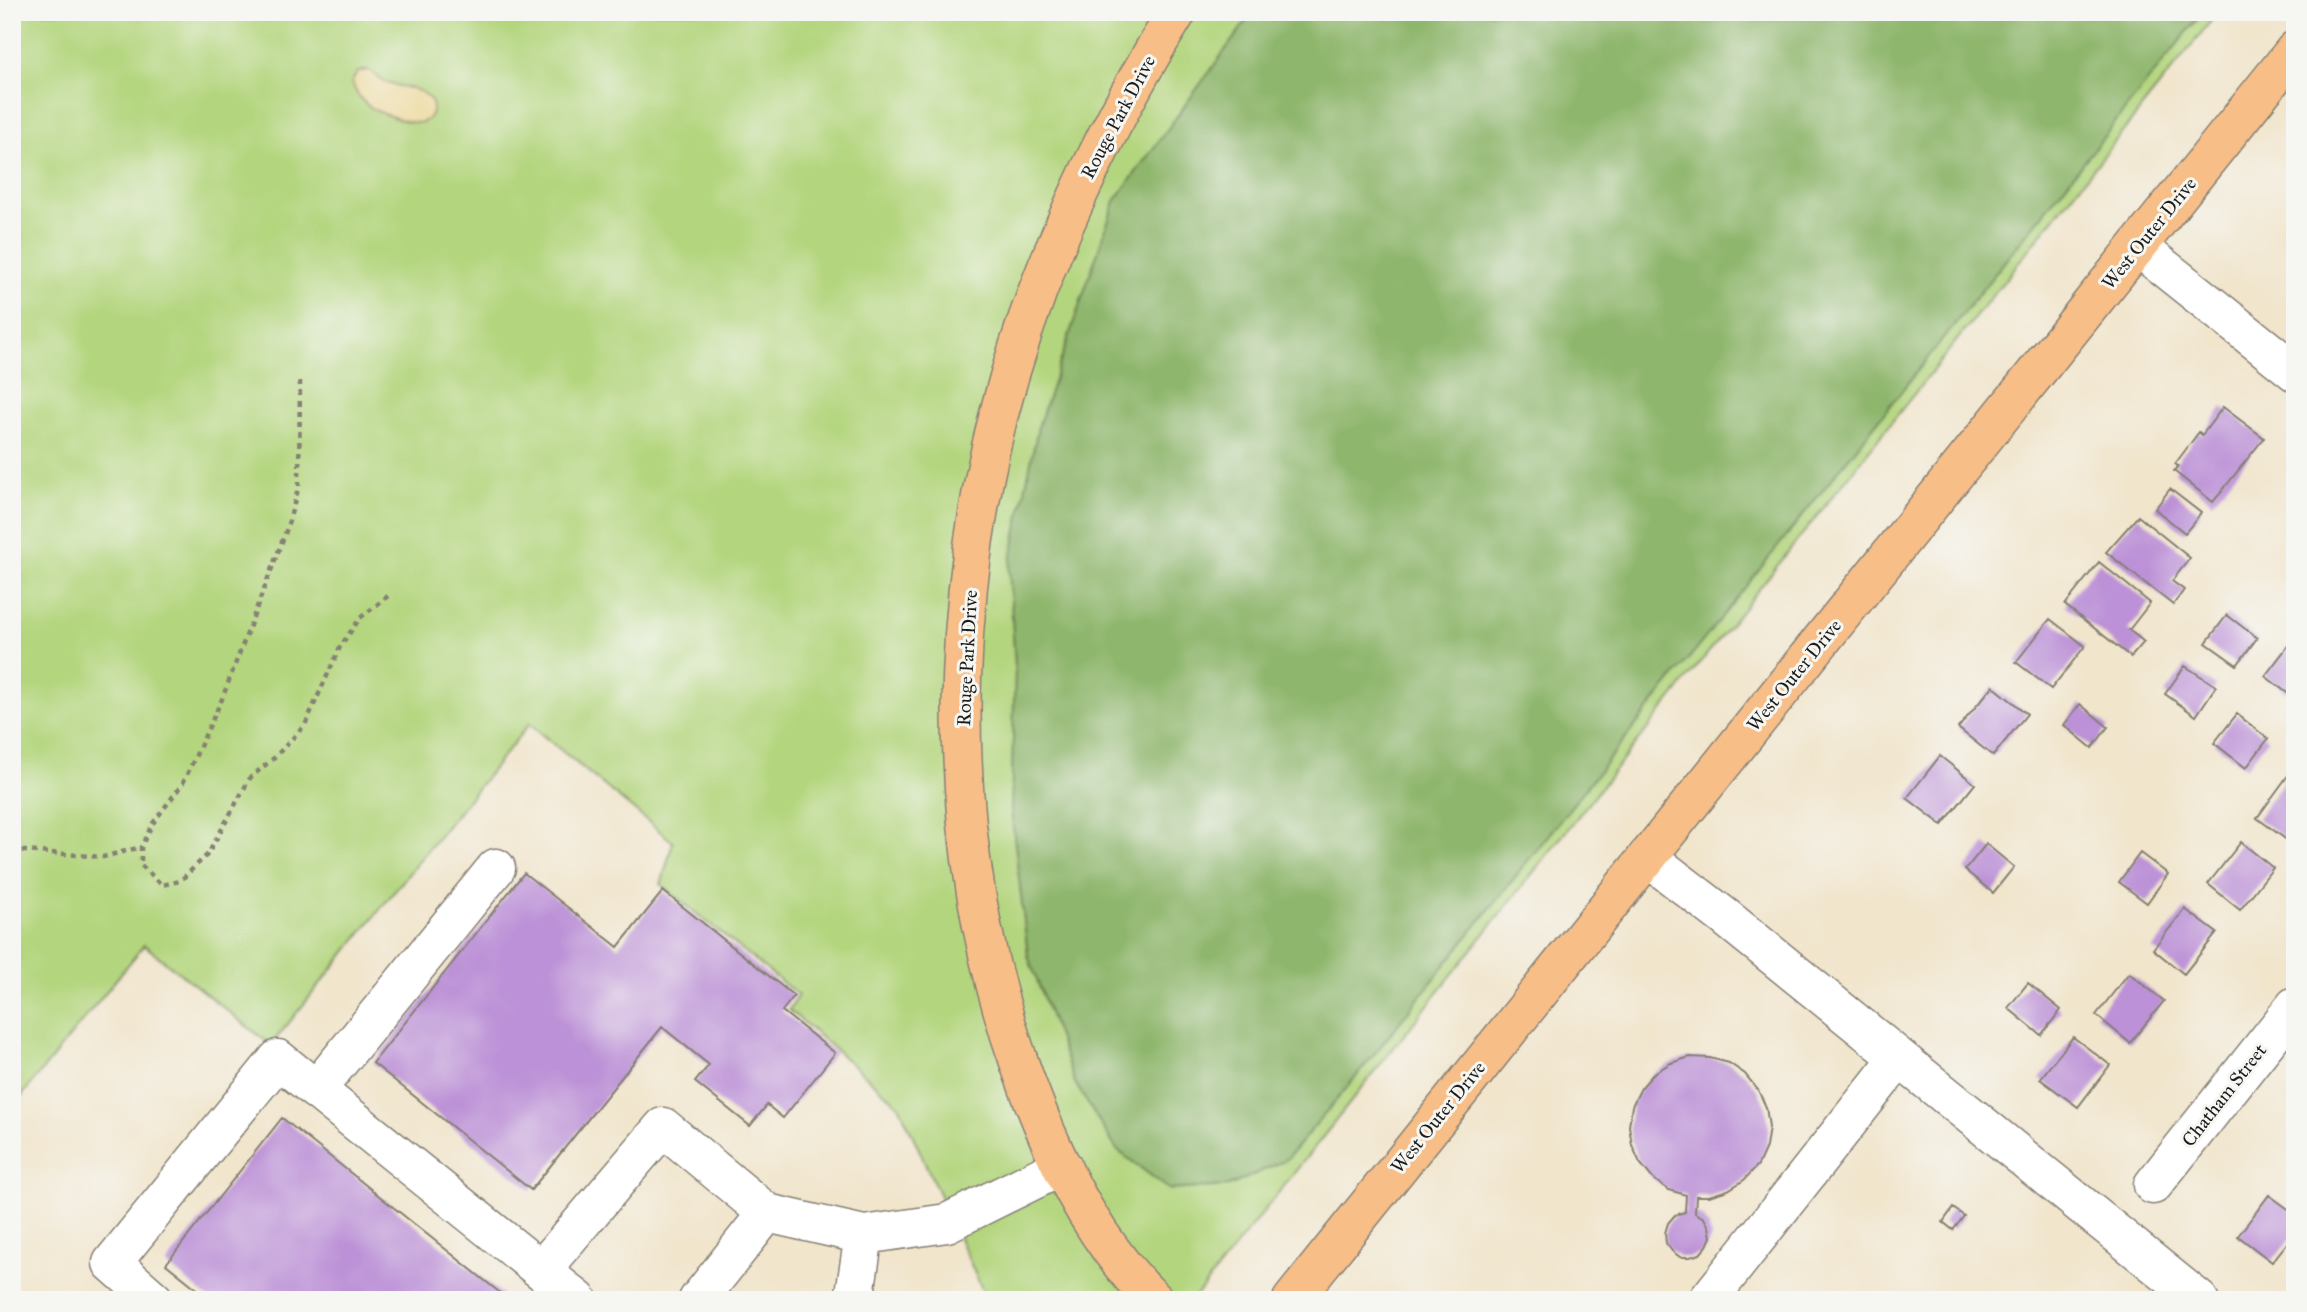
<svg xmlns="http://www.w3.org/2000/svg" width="2307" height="1312" viewBox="0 0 2307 1312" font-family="'IM FELL Great Primer',serif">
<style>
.green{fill:#b3d57d;stroke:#68784c;stroke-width:2}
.forest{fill:#8eb66c;stroke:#556944;stroke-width:2}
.sand{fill:#eeda9e;stroke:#857b5d;stroke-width:2}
.building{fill:#bc91d7}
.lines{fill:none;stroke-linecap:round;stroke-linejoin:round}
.minor-casing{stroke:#868074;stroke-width:41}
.major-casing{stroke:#868074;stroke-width:41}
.path{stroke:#868074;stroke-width:4.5;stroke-dasharray:5 5;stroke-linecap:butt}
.minor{stroke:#fff;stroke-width:38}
.major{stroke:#f7be88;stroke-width:38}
.labels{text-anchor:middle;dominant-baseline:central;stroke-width:6;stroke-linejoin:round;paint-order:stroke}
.street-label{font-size:19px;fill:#1c1c1c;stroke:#f6f6f2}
</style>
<rect width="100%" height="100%" fill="#f6f6f2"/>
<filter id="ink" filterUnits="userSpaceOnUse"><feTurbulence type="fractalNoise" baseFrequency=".0143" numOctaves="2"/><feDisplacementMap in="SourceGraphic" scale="14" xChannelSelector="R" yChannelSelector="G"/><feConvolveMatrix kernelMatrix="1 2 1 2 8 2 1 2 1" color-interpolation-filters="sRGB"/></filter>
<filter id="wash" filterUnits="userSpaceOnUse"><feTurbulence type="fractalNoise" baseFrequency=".00686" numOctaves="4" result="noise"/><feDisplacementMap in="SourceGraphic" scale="28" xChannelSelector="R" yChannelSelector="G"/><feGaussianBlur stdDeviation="1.57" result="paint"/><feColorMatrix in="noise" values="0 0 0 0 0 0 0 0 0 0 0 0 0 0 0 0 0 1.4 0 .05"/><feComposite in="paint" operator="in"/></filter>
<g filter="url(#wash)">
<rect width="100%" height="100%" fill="#f1e5cc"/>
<path class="green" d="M12,12H2218L1193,1300H987L899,1105L789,1010L798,995L661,885L673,842L529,724L271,1045L144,945L12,1108Z"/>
<path class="forest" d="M1253,12H2203L1360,1072L1286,1160L1229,1186L1170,1190L1117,1150L1075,1083L1028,956L1011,810L1015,667L1009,569L1038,427L1115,201Z"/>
<path class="sand" d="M368,70C375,74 380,81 388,83C404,89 427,86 433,106C430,131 409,122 393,117C374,111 357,103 352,81L358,72Z"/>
<g id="blocks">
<path class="building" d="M2223,407L2264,438L2213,502L2174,471L2178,466L2175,464L2199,432L2202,435Z
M2170,489L2201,513L2185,533L2155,509Z
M2138,516L2190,558L2172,581L2184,590L2173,605L2106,552Z
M2099,562L2150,603L2129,630L2144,642L2131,657L2065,605Z
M2227,615L2257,638L2237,665L2206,643Z
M2050,619L2085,646L2051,689L2016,662Z
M2288,646L2295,651V699L2265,676Z
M2185,666L2216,686L2196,716L2165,694Z
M1993,686L2027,714L1993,756L1958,728Z
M2080,704L2108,727L2092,748L2064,725Z
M2237,714L2268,739L2246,768L2214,743Z
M1940,756L1975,784L1942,825L1907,798Z
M2289,774L2295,778V846L2257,818Z
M2241,842L2273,868L2240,910L2208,884Z
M1986,844L2014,867L1993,893L1965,870Z
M2140,853L2168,874L2147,903L2119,882Z
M524,873L618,947L663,891L794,996L782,1011L835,1053L783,1118L767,1105L750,1126L695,1082L709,1065L662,1027L531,1190L373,1063Z
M2185,909L2217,933L2184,974L2153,949Z
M2129,973L2164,1001L2130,1043L2096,1015Z
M2028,983L2061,1010L2041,1035L2008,1008Z
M2073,1037L2110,1065L2078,1107L2040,1079Z
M1690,1057L1710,1058L1729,1063L1745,1074L1758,1090L1766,1107L1769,1127L1766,1147L1758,1165L1744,1180L1728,1190L1709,1196H1696L1695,1213L1704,1218L1709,1227L1711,1237L1707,1246L1700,1254L1690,1257H1680L1672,1251L1666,1243L1665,1233L1668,1223L1675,1215L1685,1212L1686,1195L1669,1190L1653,1179L1640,1163L1632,1145L1629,1126L1632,1106L1641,1088L1654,1073L1671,1063Z
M282,1118L509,1300H211L166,1264Z
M2269,1195L2295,1214V1233L2272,1262L2238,1236Z
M1953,1208L1964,1216L1953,1230L1943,1222Z"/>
</g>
</g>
<g filter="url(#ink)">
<use href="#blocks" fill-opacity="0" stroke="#868074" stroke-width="2"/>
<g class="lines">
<defs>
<path id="minor" d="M2138,247L2295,372
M1647,857L1725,917L2199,1300
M316,1090L496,868
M2153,1185L2295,1006
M541,1270L663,1127L767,1213
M154,1300L112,1263L278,1059L578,1300
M698,1300L767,1213L864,1235L947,1223L1062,1166
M854,1300L864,1235
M1708,1300L1898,1059"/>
<path id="major" d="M1154,1300C1090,1238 1051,1152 1021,1068C933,820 946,536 1038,290C1075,193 1122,100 1177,12
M1292,1300L2295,50"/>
</defs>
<use href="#minor" class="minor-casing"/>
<use href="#major" class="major-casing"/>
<path class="path" d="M300,381L299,486L286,531L222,699L183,783L153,823L141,847V865L162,885L180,881L208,854L250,778L275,757L305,725L340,647L360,618L388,596
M12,850L103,857L141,847"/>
<use href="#minor" class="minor"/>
<use href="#major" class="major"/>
</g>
</g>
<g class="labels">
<g class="street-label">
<text transform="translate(1118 117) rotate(-62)">Rouge Park Drive</text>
<text transform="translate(2149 233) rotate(-51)">West Outer Drive</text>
<text transform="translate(967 658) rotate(-87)">Rouge Park Drive</text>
<text transform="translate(1794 675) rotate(-51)">West Outer Drive</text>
<text transform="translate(2224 1095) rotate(-52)">Chatham Street</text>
<text transform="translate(1438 1117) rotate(-51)">West Outer Drive</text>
</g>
</g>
<rect width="2307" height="1312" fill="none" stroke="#f6f6f2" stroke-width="42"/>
</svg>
